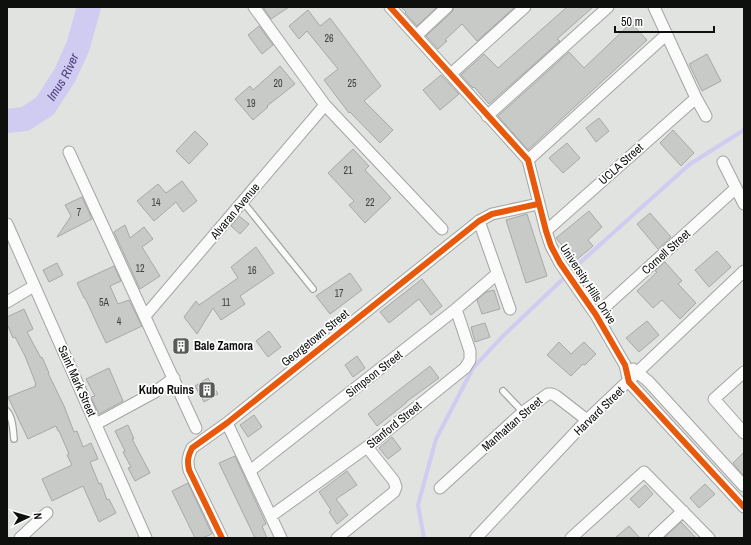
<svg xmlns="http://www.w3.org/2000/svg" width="751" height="545" viewBox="0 0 751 545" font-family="'Archivo Narrow',sans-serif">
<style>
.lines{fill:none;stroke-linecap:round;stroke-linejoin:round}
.stream{stroke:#d0cbf1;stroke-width:4}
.river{stroke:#d0cbf1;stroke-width:24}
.building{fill:#c8cac8;stroke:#a7a9a7}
.service-casing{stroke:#a3a5a3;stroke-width:8}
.minor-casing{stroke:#a3a5a3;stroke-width:13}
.service{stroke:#fafbfa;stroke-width:5.5}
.minor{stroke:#fafbfa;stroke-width:11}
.cycleway-casing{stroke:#fff;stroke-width:8}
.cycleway{stroke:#e8590c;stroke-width:6}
.labels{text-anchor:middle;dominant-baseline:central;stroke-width:3.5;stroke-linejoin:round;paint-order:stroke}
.number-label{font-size:10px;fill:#3e403e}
.street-label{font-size:12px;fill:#0e100e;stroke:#fff}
.poi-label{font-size:12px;font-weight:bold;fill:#0e100e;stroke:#fff;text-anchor:start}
.water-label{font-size:13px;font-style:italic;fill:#4c3e7f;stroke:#fff}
</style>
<rect width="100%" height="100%" fill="#e0e3e0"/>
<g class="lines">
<path class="stream" d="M424,538L418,505L436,439L473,368L503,336L584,259L690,164L744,130"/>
<path class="river" id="s1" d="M7,121L25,119L45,106L65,75L78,46L89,7"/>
</g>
<path class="building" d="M263,7H289L271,19Z
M401,7H437L417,26L405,13L406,12Z
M454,7H515L477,41L462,24L445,40L447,41L438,49L426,36L452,12Z
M567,7H593L557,39L560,41L489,104L474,87L473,88L470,85L461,75L484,54L498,68Z
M308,10L320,26L330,18L381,86L364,101L393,130L380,143L350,112L349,113L324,80L338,69L307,31L299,39L289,26Z
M631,23L647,40L528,150L498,116L569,52L584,68Z
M259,26L273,45L262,54L248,35Z
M707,54L721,81L702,91L689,64Z
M280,66L295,84L267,106L268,107L253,120L235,99L250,86L253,90Z
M441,75L459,94L440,110L423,90Z
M599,118L609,131L596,142L586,128Z
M673,130L694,153L681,166L660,143Z
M195,131L208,144L189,164L176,151Z
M567,143L580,158L563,173L549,158Z
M353,149L369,166L365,170L391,198L365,223L349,205L354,201L328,173Z
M182,181L197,201L183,212L176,202L154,221L137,201L158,184L166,193Z
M82,197L92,219L57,237L71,216L65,205Z
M589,211L602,227L588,240L593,246L575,261L556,238Z
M650,213L671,237L658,249L637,224Z
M527,214L547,276L526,283L506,220Z
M239,216L249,224L240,234L231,226Z
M125,225L130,238L144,227L153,239L142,247L160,276L140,289L114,232Z
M256,247L274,273L240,296L245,304L221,320L213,308L197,334L184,317L196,301L199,305L238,278L231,267Z
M717,251L731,267L709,287L695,270Z
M665,262L682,281L678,284L696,303L680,319L662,300L653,308L637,291L657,272L655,271Z
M57,263L63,275L49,282L43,270Z
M114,266L121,281L110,286L118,304L129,300L142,326L106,343L85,298H84L77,283Z
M350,273L362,290L330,314L316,296Z
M422,279L442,306L431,315L419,299L389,323L380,312Z
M494,290L500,309L482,314L477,300L486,292Z
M24,309L33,329L27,332L41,358L42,357L49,373H48L64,406L74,432L77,431L83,447L91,443L95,452L98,459L90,462L99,484L101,483L107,500L109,499L116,513L99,522L83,486L52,501L42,479L72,465L67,455L69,454L59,431H58L56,426L28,439L8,397L36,386L35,384H36L25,356L15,337L13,338L7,324V317Z
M647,321L659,335L639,352L626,338Z
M485,323L490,337L475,342L471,327Z
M269,331L281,347L268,357L256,341Z
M559,342L571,354L584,342L596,354L585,365L583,364L571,376L547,355Z
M357,356L365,368L353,377L345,365Z
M430,366L439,378L406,402V403L377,426L368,414Z
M109,368L123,401L99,414L91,397L95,396L86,379Z
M208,378L218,394L204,402L195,386Z
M254,415L262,427L248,437L240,425Z
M128,425L134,439H132L150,473L135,481L128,468L131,467L123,452L125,451L115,431Z
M392,437L401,449L388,459L379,448Z
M744,452V476L733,463Z
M235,456L266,524L262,526L267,538H255L219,463Z
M347,471L357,485L336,499L348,515L337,524L329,512L331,510L319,492Z
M188,483L212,534L202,538H195L172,491Z
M705,484L715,494L699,508L690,498Z
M645,485L653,494L639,508L630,499Z
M681,522L696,538H664Z
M629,526L640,538H615Z"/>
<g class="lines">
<defs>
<path id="service" d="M243,202L313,289
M503,391L523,412
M7,411C13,418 13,430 14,439"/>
<path id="minor" d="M254,7L325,105L442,229
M390,7L528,160L546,231L551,246L560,263L596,315L625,365L629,382L744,507
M654,7L696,98L706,116
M416,36L447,7
M451,74L525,7
M487,116L608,7
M69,152L196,428
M528,160L667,34
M723,162L744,204
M479,221L510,309
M7,224L146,538
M546,231L696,98
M7,302L34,286
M596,315L736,188
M145,316L325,105
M633,369L648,381L744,486
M744,372L714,399L744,433
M227,423L281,538
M96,424L155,392L174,378
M250,471L456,309L497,274
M440,488L523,412L548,394H552L556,396L587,420
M271,516L367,447L465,368L470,360V351L456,309
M20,538L47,513
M222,538L189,470C187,461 188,456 192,448L227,423L479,221L492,214L538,204
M337,538L394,492L396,487L394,481L367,447
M476,538L587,420L744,271
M571,538L644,472L709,538
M654,538L683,511"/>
</defs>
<use href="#service" class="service-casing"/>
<use href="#minor" class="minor-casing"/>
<use href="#service" class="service"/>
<use href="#minor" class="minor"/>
<defs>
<path id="cycleway" d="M390,7L528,160L546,231L551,246L560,263L596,315L625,365L629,382L744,507
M222,538L189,470C187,461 188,456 192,448L227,423L479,221L492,214L538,204"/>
</defs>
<use href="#cycleway" class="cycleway-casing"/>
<use href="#cycleway" class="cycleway"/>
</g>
<defs>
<symbol id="building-square" viewBox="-11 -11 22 22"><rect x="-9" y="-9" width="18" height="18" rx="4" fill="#585a58" stroke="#fff"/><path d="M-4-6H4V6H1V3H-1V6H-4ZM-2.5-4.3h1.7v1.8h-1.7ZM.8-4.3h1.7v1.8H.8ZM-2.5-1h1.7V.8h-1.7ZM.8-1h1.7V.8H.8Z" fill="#fff"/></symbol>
</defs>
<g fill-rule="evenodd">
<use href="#building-square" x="171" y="336" width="20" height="20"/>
<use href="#building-square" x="197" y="380" width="20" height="20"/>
</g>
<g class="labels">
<g class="number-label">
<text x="329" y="38">26</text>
<text x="278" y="83">20</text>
<text x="352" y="83">25</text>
<text x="251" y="103">19</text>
<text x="348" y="170">21</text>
<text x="156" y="202">14</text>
<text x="370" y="202">22</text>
<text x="79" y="212">7</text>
<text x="140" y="268">12</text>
<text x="252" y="270">16</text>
<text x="339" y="293">17</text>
<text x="104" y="302">5A</text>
<text x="226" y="302">11</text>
<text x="119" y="321">4</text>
</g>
<g class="street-label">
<text transform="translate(621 164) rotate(-42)">UCLA Street</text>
<text transform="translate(235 211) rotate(-50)">Alvaran Avenue</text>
<text transform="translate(666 252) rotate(-42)">Cornell Street</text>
<text transform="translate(588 284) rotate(57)">University Hills Drive</text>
<text transform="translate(315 338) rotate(-39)">Georgetown Street</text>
<text transform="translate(374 374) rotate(-38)">Simpson Street</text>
<text transform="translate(77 381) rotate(66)">Saint Mark Street</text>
<text transform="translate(599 411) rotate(-44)">Harvard Street</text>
<text transform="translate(512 424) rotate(-41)">Manhattan Street</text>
<text transform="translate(394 425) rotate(-39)">Stanford Street</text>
</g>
<g class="poi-label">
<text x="194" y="346">Bale Zamora</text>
<text x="194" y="390" text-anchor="end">Kubo Ruins</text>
</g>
<g class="water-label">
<text stroke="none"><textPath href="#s1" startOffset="76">Imus River</textPath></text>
</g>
</g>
<rect width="751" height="545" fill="none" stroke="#0e100e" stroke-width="16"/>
<g transform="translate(28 517) rotate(85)" stroke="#ffffff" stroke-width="3" paint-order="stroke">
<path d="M0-3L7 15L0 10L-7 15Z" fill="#0e100e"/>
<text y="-6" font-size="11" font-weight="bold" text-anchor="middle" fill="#0e100e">N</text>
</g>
<path d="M615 26v6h99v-6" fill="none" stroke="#0e100e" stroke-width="2"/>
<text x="621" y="26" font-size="12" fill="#0e100e" stroke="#ffffff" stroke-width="3" paint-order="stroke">50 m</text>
</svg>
